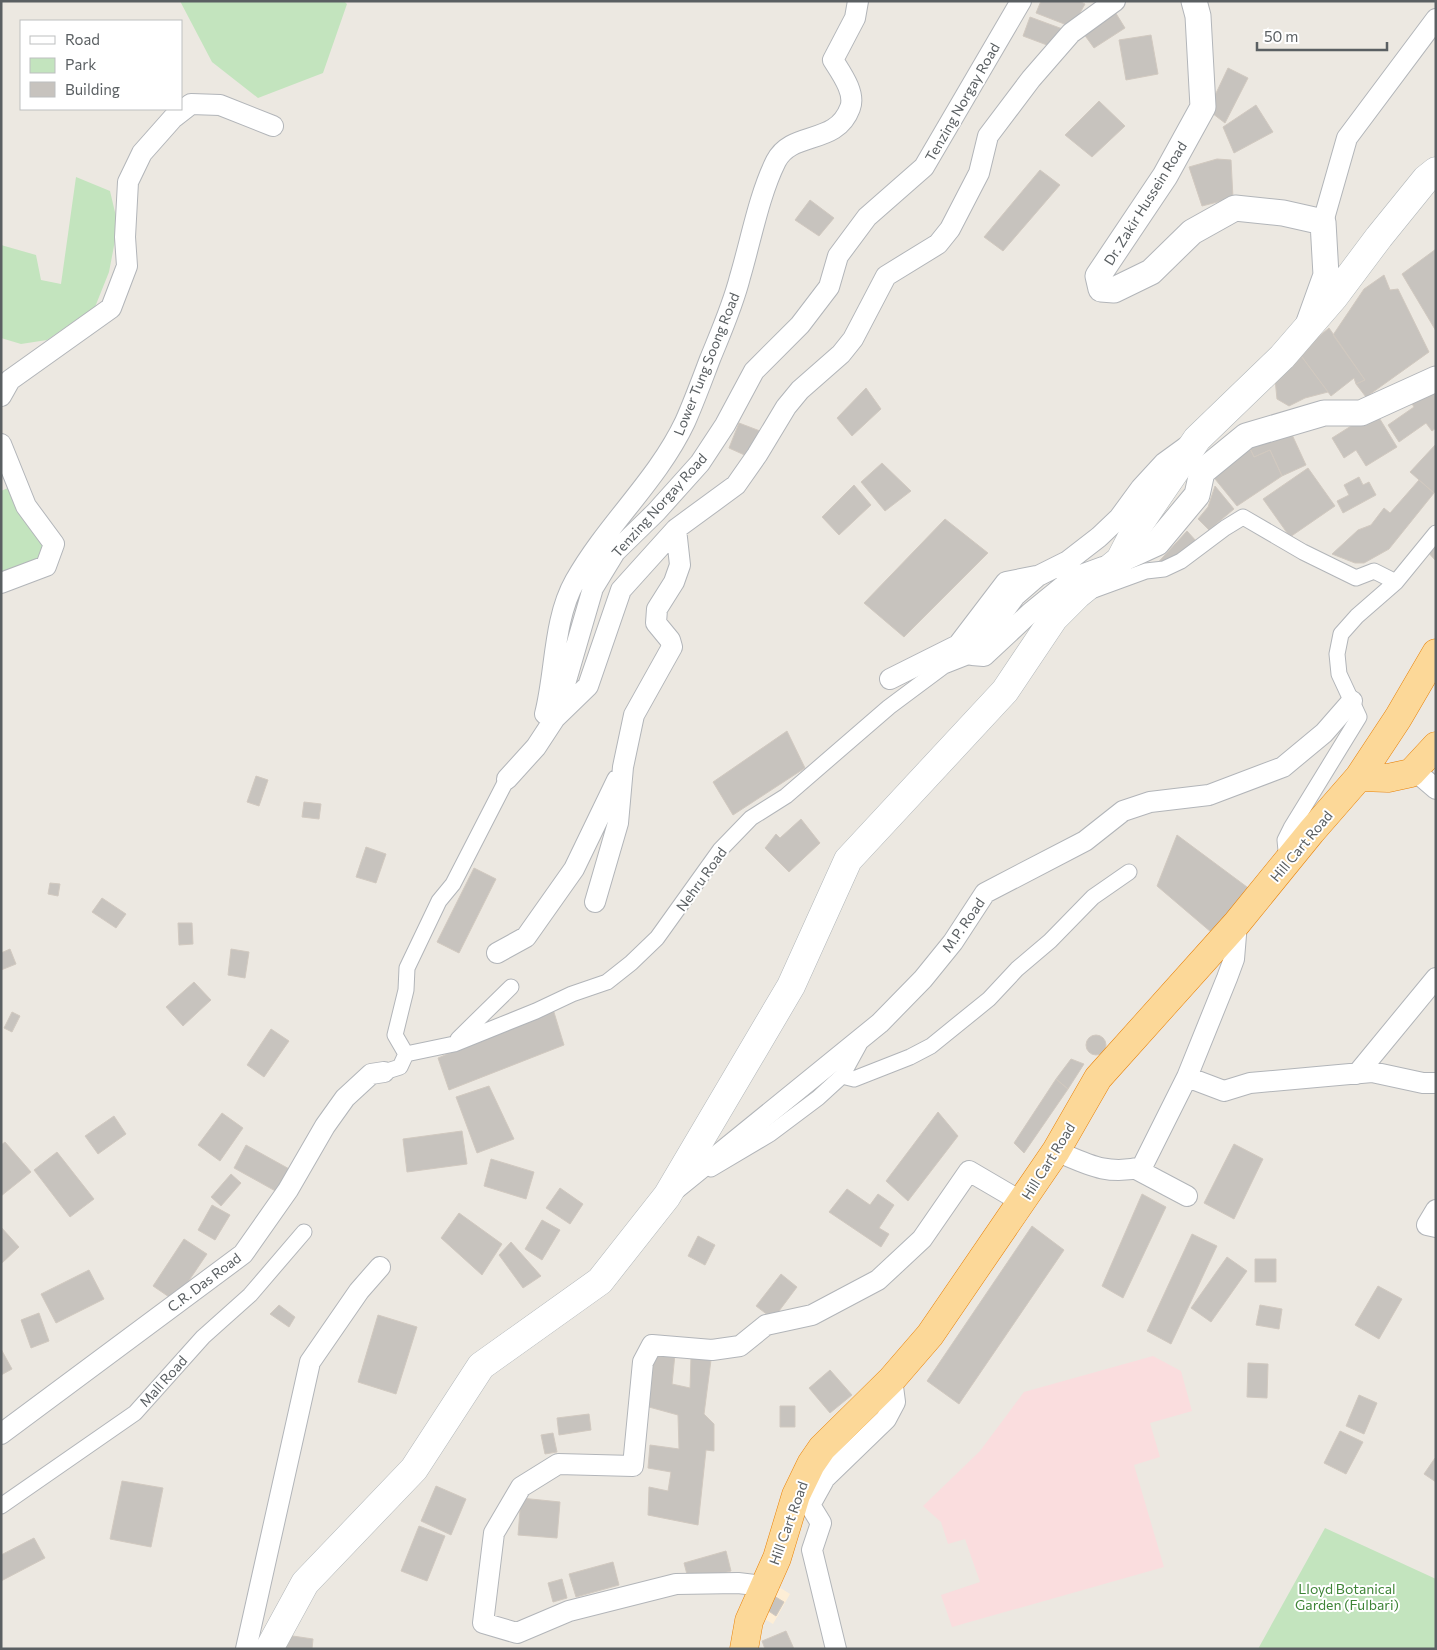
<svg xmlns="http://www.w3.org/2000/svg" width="1437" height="1650" viewBox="0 0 1437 1650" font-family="Commissioner,sans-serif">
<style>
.commercial{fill:#fdeed6}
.medical{fill:#faddde}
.green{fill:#c3e4be}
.building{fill:#c7c3be;stroke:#d1c9c0}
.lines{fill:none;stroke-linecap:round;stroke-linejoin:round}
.pedestrian-casing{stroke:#b2b5b9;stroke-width:17}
.minor-casing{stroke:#b2b5b9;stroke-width:22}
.tertiary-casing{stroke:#b2b5b9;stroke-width:27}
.secondary-casing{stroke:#b1b6b9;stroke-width:29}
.trunk-casing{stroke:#e88106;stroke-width:29}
.pedestrian{stroke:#fff;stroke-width:15}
.minor{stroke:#fff;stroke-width:20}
.tertiary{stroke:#fff;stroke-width:25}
.secondary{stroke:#fff;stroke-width:28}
.trunk{stroke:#fcd898;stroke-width:28}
.labels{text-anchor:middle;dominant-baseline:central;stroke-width:4;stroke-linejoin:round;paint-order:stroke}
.street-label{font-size:14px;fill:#5a5f62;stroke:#fff}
.park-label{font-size:14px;fill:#3e8437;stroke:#fff}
</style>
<rect width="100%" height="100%" fill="#ece8e1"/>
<path class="commercial" d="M779,1587L790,1594L773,1624L761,1617Z"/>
<path class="medical" d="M1153,1356L1181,1371L1192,1411L1150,1423L1160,1457L1134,1465L1164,1567L952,1627L941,1595L980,1582L965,1539L948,1544L941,1522L923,1506L980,1451L1024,1392Z"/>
<path class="green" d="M180,1H344L347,4L323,73L258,98L212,62Z
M76,177L110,191L118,225L109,272L95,307L47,340L21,344L1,338V245L36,255L41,280L61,284Z
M8,488L22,514L43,544L39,562L1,573V491Z
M1325,1528L1436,1579V1649H1258Z"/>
<path class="building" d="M1041,1H1079L1085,4L1072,27L1036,13Z
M1112,7L1125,28L1094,48L1081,30Z
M1030,17L1068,31L1055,48L1023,36Z
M1151,35L1158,74L1126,80L1119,40Z
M1228,68L1248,78L1225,123L1208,110Z
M1099,101L1125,126L1092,157L1065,135Z
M1256,105L1273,132L1234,153L1223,127Z
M1217,159L1231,160L1233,198L1202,206L1189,167Z
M1040,170L1060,185L1003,251L984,237Z
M810,200L834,218L819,236L795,220Z
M1436,249V331L1402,274Z
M1384,275L1390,290L1398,289L1429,352L1366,397L1356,384L1365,380L1333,335L1364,289Z
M1329,328L1365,380L1356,384L1354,378L1331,396L1299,353Z
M1299,353L1328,392L1305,398L1289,406L1277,399L1275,379Z
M1428,385L1436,396V428L1432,431L1426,423L1399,442L1388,425L1414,407L1409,399Z
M866,388L881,409L852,436L837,418Z
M1375,411L1397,447L1366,466L1356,450L1344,458L1332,438Z
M739,423L760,431L749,457L729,448Z
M1288,426L1306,465L1282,476L1270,450L1254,457L1248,444Z
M1248,444L1254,457L1270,450L1282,476L1237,506L1211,474Z
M1436,444V491L1434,493L1410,472Z
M882,463L911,491L885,511L861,482Z
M1308,468L1335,506L1290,537L1263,499Z
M1359,477L1363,485L1369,482L1376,495L1343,513L1337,501L1349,495L1344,485Z
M1419,480L1434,493L1389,549L1364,563H1355L1332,554L1358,530L1371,525L1384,508L1390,513Z
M854,485L871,505L839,535L822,517Z
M1215,486L1234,509L1209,530L1198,519L1208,507Z
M945,519L988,553L904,637L864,603Z
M1187,531L1197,542L1159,569H1152Z
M1436,533V561L1424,548Z
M787,731L805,768L733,815L713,782Z
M256,776L268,780L259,806L247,802Z
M304,802L321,804L319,819L302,817Z
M801,819L820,843L789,872L765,848L776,834L780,838Z
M1177,835L1251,890L1218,938L1157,886Z
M366,847L386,854L376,883L356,877Z
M474,868L496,879L459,953L437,942Z
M50,883L60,884L58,896L48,894Z
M102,898L126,914L116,928L92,912Z
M178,923H192L193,944L179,945Z
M10,949L16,964L1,970V953Z
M231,949L249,952L245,978L228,975Z
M194,982L211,1000L183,1026L166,1007Z
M553,1009L564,1045L449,1090L438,1058Z
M12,1012L20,1016L12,1032L4,1028Z
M271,1029L289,1041L264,1077L247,1065Z
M1086 1045a10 10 0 1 1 20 0a10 10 0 1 1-20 0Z
M1071,1059L1084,1064L1068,1089L1056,1079Z
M1056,1079L1068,1089L1024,1153L1014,1143Z
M489,1086L514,1139L477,1153L456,1097Z
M938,1112L958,1136L908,1201L886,1181Z
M222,1113L243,1128L220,1161L198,1145Z
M114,1116L126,1134L98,1154L85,1136Z
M462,1131L467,1164L407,1172L403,1139Z
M5,1142L31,1172L1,1196V1145Z
M1234,1144L1263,1159L1234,1219L1204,1203Z
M246,1145L291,1170L279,1193L234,1168Z
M57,1152L94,1199L70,1217L34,1170Z
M491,1159L534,1172L526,1199L484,1186Z
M231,1174L241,1183L221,1206L211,1197Z
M560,1188L583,1204L570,1224L546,1208Z
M847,1189L870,1205L878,1194L894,1205L879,1228L889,1234L881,1247L829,1212Z
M1142,1194L1166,1207L1123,1298L1102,1286Z
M212,1205L230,1215L215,1240L198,1230Z
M459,1213L502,1244L482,1275L441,1238Z
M542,1220L560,1230L542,1260L525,1249Z
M1032,1226L1064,1250L959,1404L927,1381Z
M1,1227L19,1247L2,1263L1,1262Z
M1192,1234L1217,1246L1171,1344L1147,1331Z
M698,1236L715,1245L705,1265L688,1256Z
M184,1239L207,1254L175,1301L153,1286Z
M511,1242L541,1276L523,1288L499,1255Z
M1227,1257L1247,1271L1211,1322L1191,1308Z
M1255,1259H1276V1282H1255Z
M89,1270L104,1299L56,1323L41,1294Z
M781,1274L797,1287L773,1319L756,1306Z
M1378,1286L1402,1299L1379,1339L1355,1325Z
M279,1305L295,1317L289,1327L270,1314Z
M1260,1305L1282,1309L1279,1329L1256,1325Z
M39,1313L49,1341L31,1348L21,1320Z
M378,1315L417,1327L396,1394L358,1382Z
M1,1349L12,1369L1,1375Z
M655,1349L675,1354L672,1384L690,1388L691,1357L711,1360L704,1414L714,1424V1451L706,1450L698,1525L648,1515L649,1487L668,1491L671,1472L648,1468L650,1445L679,1449L678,1415L649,1407Z
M1248,1363L1268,1364L1267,1398L1247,1397Z
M830,1370L852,1395L830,1413L809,1388Z
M1359,1395L1377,1403L1364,1434L1346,1426Z
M780,1406H795V1427H780Z
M589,1414L591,1430L559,1435L557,1418Z
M1340,1431L1363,1442L1346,1474L1324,1463Z
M553,1433L557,1452L545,1454L541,1435Z
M1435,1458H1436V1482L1424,1474Z
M122,1481L163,1488L151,1547L110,1539Z
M436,1486L466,1499L451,1535L421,1521Z
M521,1498L560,1502L557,1538L518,1535Z
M419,1526L445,1536L427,1581L401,1571Z
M34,1538L45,1558L1,1581V1555Z
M726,1551L731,1571L689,1582L684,1563Z
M613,1562L619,1585L576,1597L569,1574Z
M562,1579L567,1598L553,1602L548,1583Z
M774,1596L784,1602L776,1616L767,1610Z
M786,1631L794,1649H765L762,1641Z
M286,1635L313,1639L312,1649H284Z"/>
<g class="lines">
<defs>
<path id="pedestrian" d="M1094,590L1146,571L1164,569L1181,561L1225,528L1243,517L1303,552L1356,578L1374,571L1396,582
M1287,861L1285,840L1291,828L1359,717L1339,674L1337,654L1341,634L1357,616L1396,582L1436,533
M458,1039L511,987
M406,1054L454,1044L536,1011L572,994L607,982L631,963L657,938L720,850L751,818L786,796L889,707L944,666L972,655
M384,1072L400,1067L406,1054L395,1035L406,990L407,968L439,901L453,884L507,779
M842,1076L854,1079L910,1057L931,1046L989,999L1017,969L1050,941L1093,897L1129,872
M711,1169L770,1134L818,1098L842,1076L859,1045
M1,1506L135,1413L203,1337L250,1295L304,1232"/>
<path id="minor" d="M1323,222L1347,138L1436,19
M1,396L10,380L111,308L127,266L125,237L128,182L142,153L173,118L191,104L220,105L273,126
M1,444L26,506L54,544L46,566L1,583
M972,655L1015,596L1038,576L1068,561L1099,537L1119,518L1141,488L1164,463L1186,447
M972,655L984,656L1030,613L1073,578L1103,567
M890,679L958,645L1006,582L1036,576
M545,714C556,671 553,620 575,581C607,524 657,481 685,422C694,402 702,380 710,359C721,332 733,305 740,277C751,240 759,195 776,161C792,130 836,146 850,108C856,93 841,73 833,60L855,18L858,1
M556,715L593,588L615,552L656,512L700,463L725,425L754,371L800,325L829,287L838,256L867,217L924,167L1021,1
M1422,777L1436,789
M507,779L536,747L555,718L588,686L621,590L676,529L736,485L757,455L786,407L800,390L841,354L853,339L886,276L938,244L950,229L979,173L988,136L1031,79L1071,33L1115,1
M595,902L618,823L623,767L634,715L672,647L670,640L656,623L657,609L674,582L680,565L676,529
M497,953L526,937L574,869L617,780
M1357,1074L1436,978
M1187,1077L1224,1091L1250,1083L1372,1072L1423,1083H1436
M1056,1151C1087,1164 1107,1176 1142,1167L1187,1077L1227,978L1234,959L1237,923
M1136,1169L1187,1196
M677,1188L880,1023L923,979L953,942L985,893L1085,841L1123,811L1150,802L1209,795L1283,767L1324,733L1352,701
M1436,1210L1427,1225L1436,1227
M1,1434L243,1254L288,1190L325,1126L345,1098L371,1074L384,1072
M764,1586L738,1583L676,1584L569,1611L517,1633L483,1623L494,1533L521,1487L558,1464L633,1466L643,1362L652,1345L712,1350L740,1346L766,1325L812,1315L878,1280L922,1239L969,1171L1022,1202
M246,1649L310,1362L359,1291L380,1267
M836,1649L812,1550L821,1523L810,1505L825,1478L886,1419L895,1402L892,1379"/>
<path id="tertiary" d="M1194,1L1198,16L1203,107L1165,176L1098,276L1101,289L1114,290L1151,272L1192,232L1235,208L1283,213L1323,222L1326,275L1308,325
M1120,560L1157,543L1197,495L1202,472L1246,436L1324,413H1361L1436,379"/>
<path id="secondary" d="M269,1649L305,1583L414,1469L481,1366L600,1281L667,1196L791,986L848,860L1005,691L1054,618L1077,595L1120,560L1137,527L1197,439L1282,357L1334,297L1379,237L1426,179L1436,171"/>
<path id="trunk" d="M1359,777L1398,718L1436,653
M744,1649L749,1621L777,1558L796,1495L811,1464L822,1448L892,1379L930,1335L1056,1151L1098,1078L1237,923L1311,832L1359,777L1388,778L1411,773L1436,746"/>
</defs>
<use href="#pedestrian" class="pedestrian-casing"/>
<use href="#minor" class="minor-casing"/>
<use href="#tertiary" class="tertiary-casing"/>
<use href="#secondary" class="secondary-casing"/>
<use href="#trunk" class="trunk-casing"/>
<use href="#pedestrian" class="pedestrian"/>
<use href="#minor" class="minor"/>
<use href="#tertiary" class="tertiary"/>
<use href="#secondary" class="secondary"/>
<use href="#trunk" class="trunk"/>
</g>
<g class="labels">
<g class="street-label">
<text transform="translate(962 102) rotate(-60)">Tenzing Norgay Road</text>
<text transform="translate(1145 203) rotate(-58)">Dr. Zakir Hussein Road</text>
<text transform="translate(706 364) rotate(-68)">Lower Tung Soong Road</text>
<text transform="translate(659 505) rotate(-48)">Tenzing Norgay Road</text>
<text transform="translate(1301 846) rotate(-50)">Hill Cart Road</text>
<text transform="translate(701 879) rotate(-54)">Nehru Road</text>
<text transform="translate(963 925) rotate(-55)">M.P. Road</text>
<text transform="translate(1048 1161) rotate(-58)">Hill Cart Road</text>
<text transform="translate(204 1282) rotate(-37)">C.R. Das Road</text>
<text transform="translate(163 1381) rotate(-48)">Mall Road</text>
<text transform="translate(788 1523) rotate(-70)">Hill Cart Road</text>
</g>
<g class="park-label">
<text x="1347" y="1588">Lloyd Botanical<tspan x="1347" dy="16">Garden (Fulbari)</tspan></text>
</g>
</g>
<rect width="1437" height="1650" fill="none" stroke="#5a5f62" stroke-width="5"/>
<rect x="20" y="20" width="162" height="90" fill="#ffffff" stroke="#bdbfc0"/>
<rect x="30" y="36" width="25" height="8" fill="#ffffff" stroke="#bdbfc0"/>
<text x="65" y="45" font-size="15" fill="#5a5f62">Road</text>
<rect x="30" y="58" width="25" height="15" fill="#c3e4be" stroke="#bdbfc0"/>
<text x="65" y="70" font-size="15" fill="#5a5f62">Park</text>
<rect x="30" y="82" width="25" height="15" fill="#c7c3be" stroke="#bdbfc0"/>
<text x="65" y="95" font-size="15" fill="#5a5f62">Building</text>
<path d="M1257 42v8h130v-8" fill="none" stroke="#5a5f62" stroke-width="2.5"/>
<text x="1264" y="42" font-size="15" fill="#5a5f62" stroke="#ffffff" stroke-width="4" paint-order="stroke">50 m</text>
</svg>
